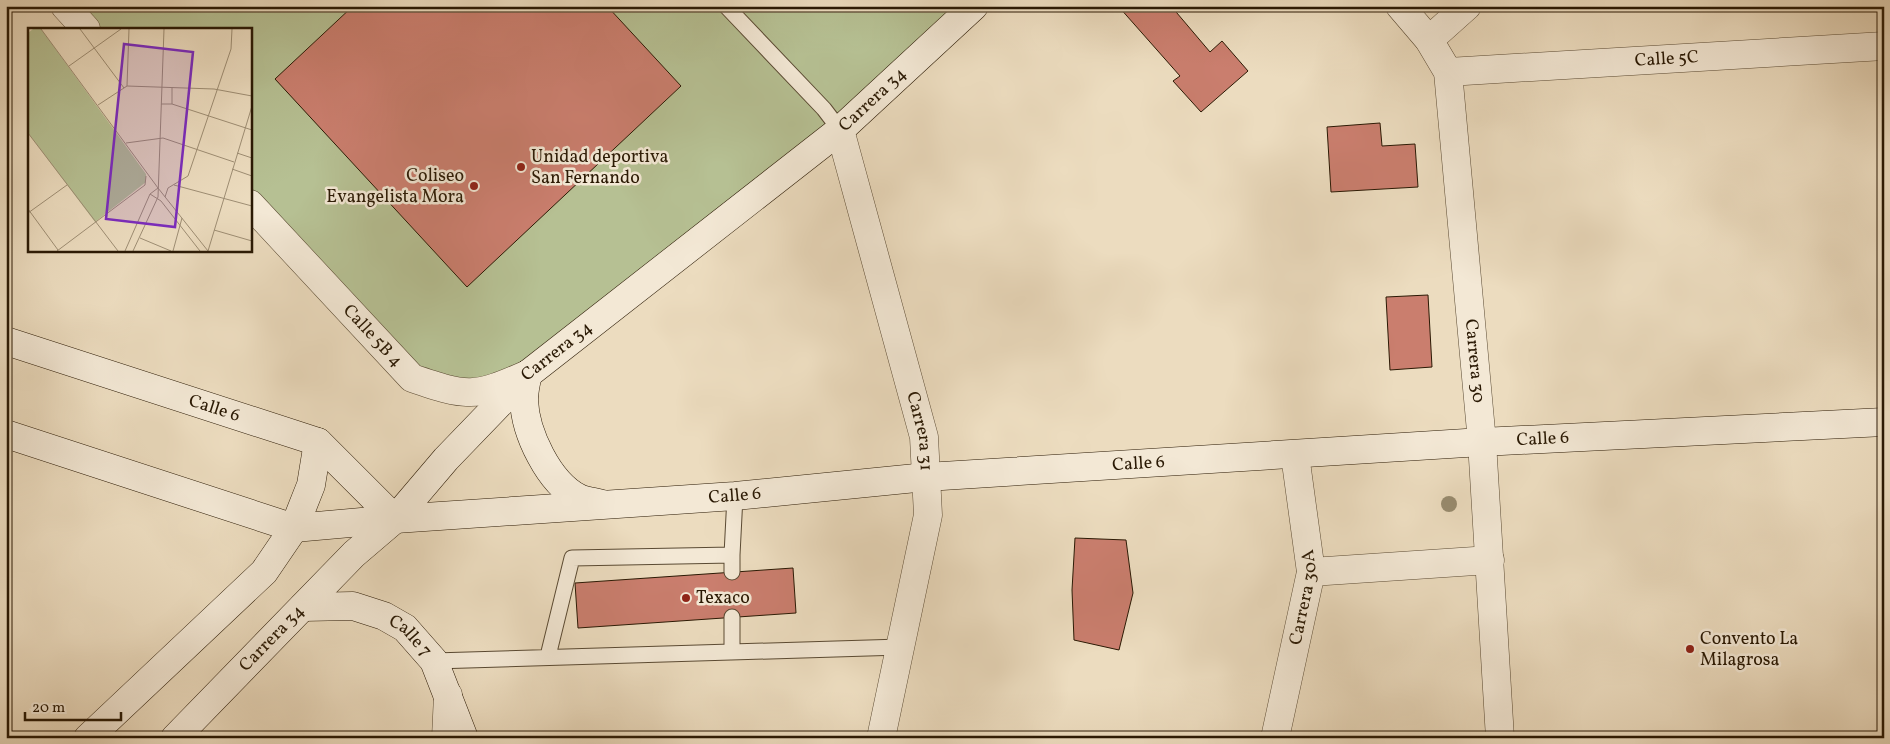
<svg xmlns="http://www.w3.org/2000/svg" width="1890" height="744" viewBox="0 0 1890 744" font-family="Vollkorn,serif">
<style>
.green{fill:#b6c093;stroke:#706c4c}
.building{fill:#ca7e6e;stroke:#2a1904}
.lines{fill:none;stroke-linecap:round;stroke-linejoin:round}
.lane-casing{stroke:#5a4a33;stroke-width:17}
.street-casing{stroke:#5a4a33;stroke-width:29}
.secondary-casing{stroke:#2a1904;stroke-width:29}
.lane{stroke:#f3e8d5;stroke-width:15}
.street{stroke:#f3e8d5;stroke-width:28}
.secondary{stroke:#f3e8d5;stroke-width:28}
.tree{fill:#988c70}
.poi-dot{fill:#8f2418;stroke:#f3e8d5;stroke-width:2}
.labels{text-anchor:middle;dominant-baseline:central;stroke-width:5;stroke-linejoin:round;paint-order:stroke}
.street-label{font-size:18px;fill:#2a1904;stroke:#f3e8d5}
.poi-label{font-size:18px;fill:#2a1904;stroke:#f3e8d5;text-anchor:start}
.inset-road{fill:none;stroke:#9e8e74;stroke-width:1}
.view{fill:#7b2cbf;fill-opacity:0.15;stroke:#7b2cbf;stroke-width:2.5}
.inset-edge{fill:none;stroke:#2a1904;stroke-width:2.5}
</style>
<rect width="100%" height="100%" fill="#ecdcbf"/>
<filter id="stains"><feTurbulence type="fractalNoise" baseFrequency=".004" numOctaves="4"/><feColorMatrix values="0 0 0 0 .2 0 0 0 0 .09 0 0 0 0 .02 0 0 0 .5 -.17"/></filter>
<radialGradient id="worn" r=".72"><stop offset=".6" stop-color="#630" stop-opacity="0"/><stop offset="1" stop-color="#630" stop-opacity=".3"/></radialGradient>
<path class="green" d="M65,6H974L494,388L412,378L250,204V29H86Z"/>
<path class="building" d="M353,6H607L681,86L467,287L275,79Z
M1171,6L1210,52L1222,41L1248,71L1201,112L1173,81L1180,76L1119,7Z
M1380,123L1382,146L1415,144L1418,187L1331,192L1327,127Z
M1428,295L1432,367L1390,370L1386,297Z
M1075,538L1126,540L1133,593L1119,650L1074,640L1072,590Z
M793,568L796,613L578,628L575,583Z"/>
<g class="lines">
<defs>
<path id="lane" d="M726,6L824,109L840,130
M732,555L735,496
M732,652V617
M548,656L572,558L732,555V572
M434,661L901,647"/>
<g id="street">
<path d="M65,6L86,29"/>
<path id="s1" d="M1400,6L1429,40L1448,72L1482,442L1500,738"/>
<path d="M1429,40L1467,6"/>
<path id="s2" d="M1448,72L1884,46"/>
<path id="s3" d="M840,130L924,437L928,515L881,738"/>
<path id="s4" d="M250,204L412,378C467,397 474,398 528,374"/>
<path d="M1311,572L1490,560"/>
<path d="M446,738L448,695"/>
<path id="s5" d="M1275,738L1311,572L1295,455"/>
</g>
<g id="secondary">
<path id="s6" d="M6,341L318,442L395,519"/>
<path d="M528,374C526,382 524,392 524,400C525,433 549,483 579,498C586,501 595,502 602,504"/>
<path id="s7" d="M6,434L294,528L395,519L735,496L926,477L1482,442L1884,422"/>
<path id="s8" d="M303,607L353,606L384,616L405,628L434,661L464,738"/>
<path d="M88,738L264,572L294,528L311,485L318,442"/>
<path id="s9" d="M175,738L354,554L395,519L446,459L528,374L840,130L974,6"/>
</g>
</defs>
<use href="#lane" class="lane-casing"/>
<use href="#street" class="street-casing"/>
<use href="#secondary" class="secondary-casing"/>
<use href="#lane" class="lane"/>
<use href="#street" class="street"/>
<use href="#secondary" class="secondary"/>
</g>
<circle class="tree" cx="1449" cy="504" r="8"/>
<g class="poi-dot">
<circle cx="521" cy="167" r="5"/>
<circle cx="474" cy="186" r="5"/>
<circle cx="686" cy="598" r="5"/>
<circle cx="1690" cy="649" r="5"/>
</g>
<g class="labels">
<g class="street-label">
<text stroke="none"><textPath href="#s2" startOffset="219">Calle 5C</textPath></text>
<text stroke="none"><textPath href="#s9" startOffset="948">Carrera 34</textPath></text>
<text stroke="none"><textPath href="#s4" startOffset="180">Calle 5B 4</textPath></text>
<text stroke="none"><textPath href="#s9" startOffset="544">Carrera 34</textPath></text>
<text stroke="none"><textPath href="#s1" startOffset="372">Carrera 30</textPath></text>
<text stroke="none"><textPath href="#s6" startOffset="219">Calle 6</textPath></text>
<text stroke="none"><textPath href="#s3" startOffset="312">Carrera 31</textPath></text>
<text stroke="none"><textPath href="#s7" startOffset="1555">Calle 6</textPath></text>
<text stroke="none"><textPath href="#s7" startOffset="1150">Calle 6</textPath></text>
<text stroke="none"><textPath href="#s7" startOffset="745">Calle 6</textPath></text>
<text stroke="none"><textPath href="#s5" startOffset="144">Carrera 30A</textPath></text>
<text stroke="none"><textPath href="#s9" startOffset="139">Carrera 34</textPath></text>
<text stroke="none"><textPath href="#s8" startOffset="116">Calle 7</textPath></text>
</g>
<g class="poi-label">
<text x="531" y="157">Unidad deportiva<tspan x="531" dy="21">San Fernando</tspan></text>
<text x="464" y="176" text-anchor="end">Coliseo<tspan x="464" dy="21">Evangelista Mora</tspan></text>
<text x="696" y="598">Texaco</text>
<text x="1700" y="639">Convento La<tspan x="1700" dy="21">Milagrosa</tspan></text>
</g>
</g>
<g transform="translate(28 28)">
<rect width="224" height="224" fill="#ecdcbf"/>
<path d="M5,1H13L118,146V154L67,194L0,105V5Z" fill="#b6c093"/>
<path class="inset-road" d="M13,1L130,160M52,1L96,60M41,38L93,1M99,58L101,1M133,76H144L224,102M144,76V59M70,77L99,58L186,61L224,68M0,105L90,223M98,115L135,110L206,134M209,125L224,130M204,141L224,148M146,157L224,178M130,160L180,223M122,166L133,173L172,223M137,169L140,160L160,148L203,21L204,1M0,181L30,222M0,185L39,157M186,202L224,213M112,210L143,223M29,223L117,157L118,148M97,223L122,166L130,160M105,223L130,169L136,1M145,223L154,190M180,223L224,78"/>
<path class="view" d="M96,16L165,24L147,199L78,191Z"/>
<rect width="224" height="224" class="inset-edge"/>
</g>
<rect width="1890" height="744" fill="none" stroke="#ecdcbf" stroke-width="25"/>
<rect x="8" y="8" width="1875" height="729" fill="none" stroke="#2a1904" stroke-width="2.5"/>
<rect x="12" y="12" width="1865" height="719" fill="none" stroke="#2a1904"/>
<path d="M25 712v8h96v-8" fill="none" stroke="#2a1904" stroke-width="2.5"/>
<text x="32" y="712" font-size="15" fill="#2a1904" stroke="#f3e8d5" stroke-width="4" paint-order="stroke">20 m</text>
<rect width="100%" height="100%" filter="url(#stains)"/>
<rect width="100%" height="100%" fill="url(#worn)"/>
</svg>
